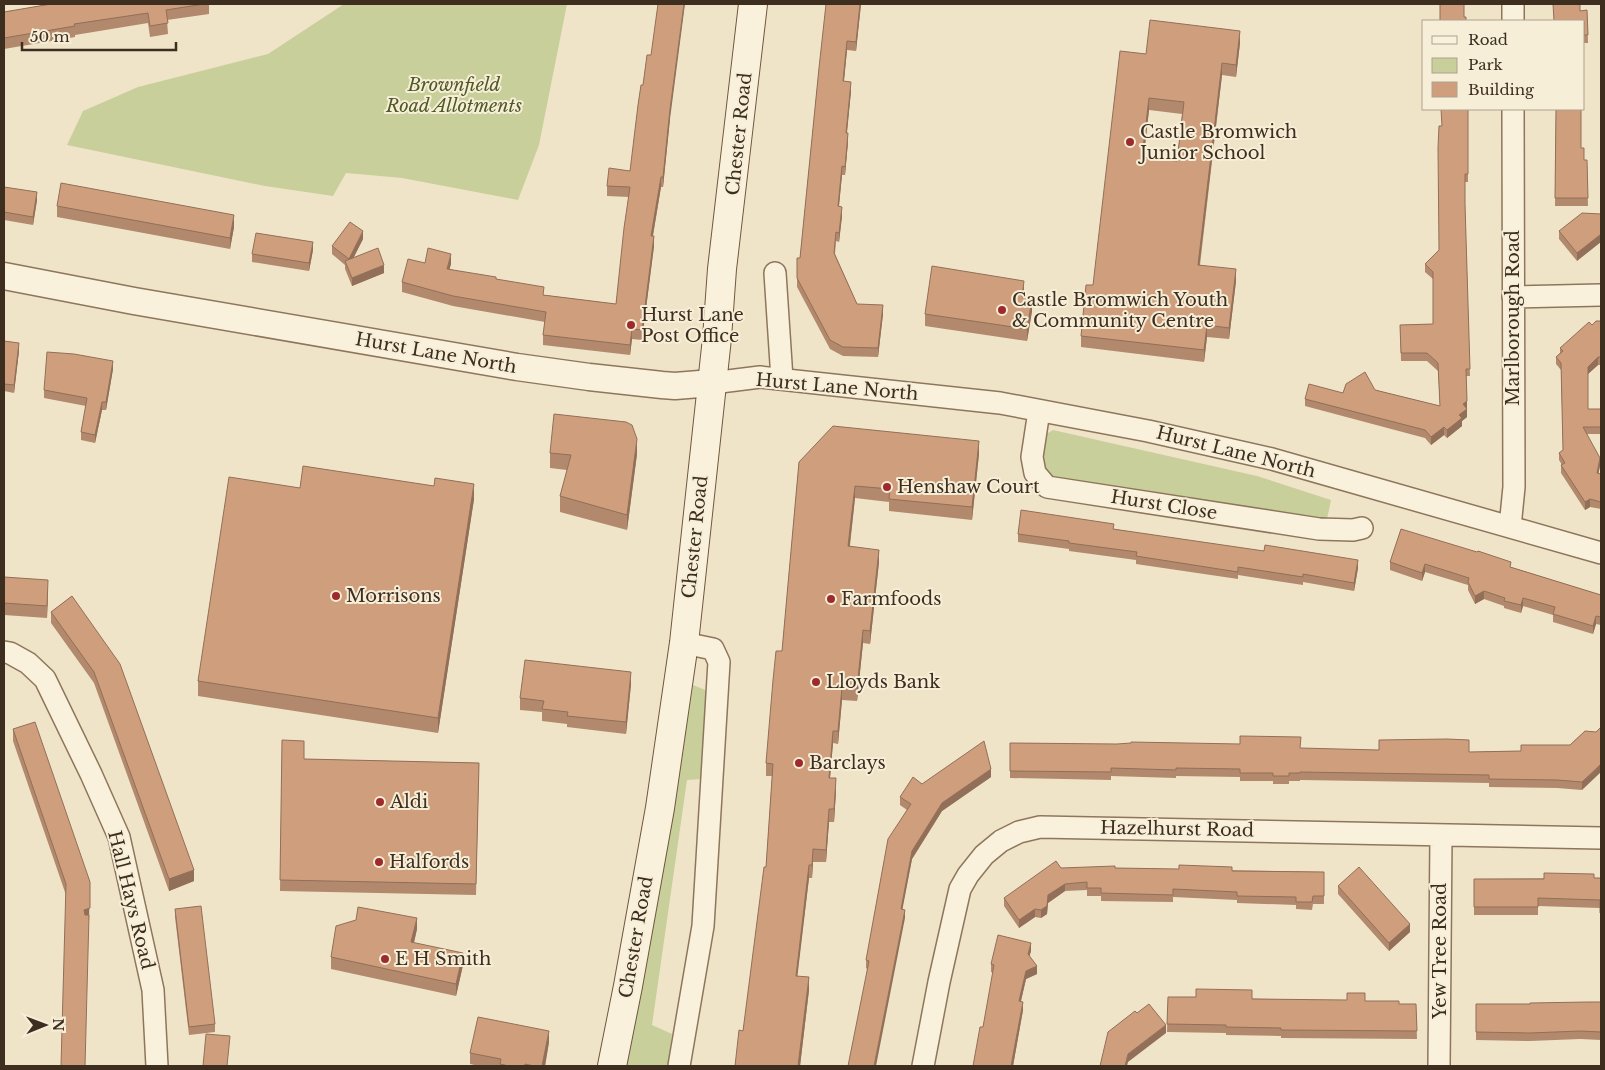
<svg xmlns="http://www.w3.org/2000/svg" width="1605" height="1070" viewBox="0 0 1605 1070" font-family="'Libre Baskerville',serif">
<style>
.green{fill:#c9cf9b}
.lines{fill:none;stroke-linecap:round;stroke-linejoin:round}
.minor-casing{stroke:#8d765c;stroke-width:24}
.tertiary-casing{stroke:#8d765c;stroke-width:29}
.secondary-casing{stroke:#6f573f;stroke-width:30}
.minor{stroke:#faf1dc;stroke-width:21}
.tertiary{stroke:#faf1dc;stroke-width:26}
.secondary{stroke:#faf1dc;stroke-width:28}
.wall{fill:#b2896c;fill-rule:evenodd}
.shaded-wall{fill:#916f58}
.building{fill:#cf9f7d;stroke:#916f58;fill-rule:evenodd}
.poi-dot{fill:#9e2a2b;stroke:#f7eed8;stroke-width:2}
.labels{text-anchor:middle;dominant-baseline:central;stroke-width:4;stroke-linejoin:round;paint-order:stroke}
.park-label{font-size:18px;font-style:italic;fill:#4d5a26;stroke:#f7eed8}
.poi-label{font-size:18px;fill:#3d2e20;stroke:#f7eed8;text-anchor:start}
.street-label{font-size:18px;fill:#3d2e20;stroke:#f7eed8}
</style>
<rect width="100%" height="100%" fill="#f0e4c8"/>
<path class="green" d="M344,4H567L539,145L518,200L402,178L346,173L333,196L265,186L67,145L83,111L138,87L268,54Z
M1053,430L1257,476L1331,500L1327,519L1166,497L1056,479L1042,471L1041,437Z
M693,685L708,691L702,779L687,780L652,1025L672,1034L668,1066H626L669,839Z"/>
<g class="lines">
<defs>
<path id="minor" d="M1513,21V4
M775,273L782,379
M1513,297L1601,295
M712,383L760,377L1000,403L1148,431L1272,459L1601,553
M1039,411L1032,457L1035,473L1047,487L1319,529L1353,530L1362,528
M1510,527L1514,487L1513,109
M4,652L10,653L28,663L45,679L91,774L119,837L153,990L157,1066
M679,1066L703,926L719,662L713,649L684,643
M923,1066L939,982L960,889L968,875L984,855L1001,841L1019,832L1040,827L1601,838
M1439,1066L1441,835"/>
<path id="tertiary" d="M4,276L134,301L517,367L589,377L662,385L675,386L712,383"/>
<path id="secondary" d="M612,1066L628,986L660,808L684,643L717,338L722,269L753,4"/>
</defs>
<use href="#minor" class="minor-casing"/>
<use href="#tertiary" class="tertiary-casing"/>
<use href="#secondary" class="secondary-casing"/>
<use href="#minor" class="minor"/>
<use href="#tertiary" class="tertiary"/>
<use href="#secondary" class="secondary"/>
</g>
<path class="wall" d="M51,4H209V14L167,20L168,34L150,37L148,23L75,35V37L4,49V12Z
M861,4L856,51L847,50L844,81L851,91L847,133L848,142L845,175H842L839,206L842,216L839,242L836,241L835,254L857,304L883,314L878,357L843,356L830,349L797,287V258H800L819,68Z
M1587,10L1588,43H1584V21L1580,11Z
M1240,43L1236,77L1222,75L1200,265L1236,281L1229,339L1207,337L1204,362L1081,347V336L1093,285L1146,54ZM1149,110L1182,114L1177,161L1144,157Z
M1556,109L1581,148L1584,160H1587L1588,206H1555Z
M670,119L663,187H661L653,236L654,246L642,340L632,339L630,355L543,345V335L545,322L453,306L402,292V282L425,263L451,264L449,269L496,279L544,295L616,304L629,197L607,196V186L630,171Z
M1441,126H1468V182H1465V204L1470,376H1466L1467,417L1462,421V426L1447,438L1444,435L1431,445L1425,438L1305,406V399L1375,390L1440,406L1438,371L1427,361H1401L1400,325L1433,324V279L1425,272V264L1439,250Z
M4,187L37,200L33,225L4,220Z
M57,206L234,227L230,249L57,217Z
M1601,214L1577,261L1559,239V231Z
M363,239L353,258L384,273L352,286L345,269V265L332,254V246Z
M313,250L309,271L252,262V254Z
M1024,292L1023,298L1032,311L1027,341L925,326V314Z
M1601,321V365H1598L1588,374V409H1601V434H1587L1600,466L1598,474H1601V509L1590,507L1585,510L1561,473V465H1562L1559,460V453L1563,450L1561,370L1556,364V357L1560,353V348L1592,325Z
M4,341L19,351L14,393L4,391Z
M113,369L106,410H102L95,443L81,440V432L86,406L44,398V390Z
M550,453L637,454L627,530L560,512V496L567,470L550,468Z
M979,454L972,520L889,511V502L855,498L850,546L879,562L870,644L863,643L857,701L842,700L838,744L833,743L830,778L836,791L834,822H829L826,862H813L812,878H809L797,976L809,990L800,1066H735L743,1031L766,867L772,776H766V763L782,651L799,462Z
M300,488L474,499L438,733L198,696V681Z
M1114,529L1358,568L1354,591L1303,582V585L1238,575V579L1136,564V560L1069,551V549L1018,542V534Z
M1390,562L1511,567L1601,595V625L1596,624L1593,634L1553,622V615L1523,606L1521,613L1504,608V606L1484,599L1475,604L1468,590V585L1425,572L1422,581L1390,570Z
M4,577L48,592L47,618L4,615Z
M72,596L194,881L169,891L94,683L51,623V612Z
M631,684L626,734L567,727V724L542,721V712L520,710V698Z
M13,729L90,882L66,895L13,741Z
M1585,731L1582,790L1557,788L1489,787V783L1300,780V781H1289V784H1273V781H1240V777L1176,776V778L1111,776V780L1010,778V743L1469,752L1521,751L1570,745Z
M282,740L304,759L479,763L476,895L280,891Z
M991,777L942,811L912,859L902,909L905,918L867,969L866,968V960L907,810L900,805V797Z
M1061,868H1115L1324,872V904H1313L1312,910L1296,909V905L1237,903V900L1173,897V902L1101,901V896H1087V890L1065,891L1048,903L1047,914L1041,918L1035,917L1019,928L1004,906V898Z
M1601,878V921H1600V908L1538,906V915H1474V879Z
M1338,886L1410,932L1389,951L1338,894Z
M175,909L215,1024V1032L189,1035L175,917Z
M417,929L414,943L463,965L456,996L331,969V957Z
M1031,951L1029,956L1037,974L1026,979L1021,1001L1023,1010L1013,1066H973L983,1027L993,973L991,972V964Z
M1168,997L1365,1001L1399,1004H1416L1417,1039L1281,1038V1036L1226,1035V1033L1167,1032Z
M1601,1002V1040L1580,1039L1530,1041L1476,1040V1004H1530Z
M549,1042L545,1066H479L470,1064V1053Z"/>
<path class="shaded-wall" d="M684,4H685L670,119L663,187V177L670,109Z
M860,4H861L856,51V42Z
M1240,31V43L1236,77V65Z
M847,41V50L843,90V81Z
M1222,63V75L1198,276V265Z
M851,82V91L846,141V133Z
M1149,98V110L1142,169V157Z
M848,133V142L845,175V167Z
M842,166V175L838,215V206Z
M661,177V187L651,246V236Z
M37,192V200L33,225V217Z
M842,207V216L839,242V233Z
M234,215V227L230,249V238Z
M363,231V239L349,267V259Z
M1601,234V242L1577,261V253Z
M654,236V246L642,340V330Z
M313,242V250L309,271V263Z
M451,254V264L447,279V269Z
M384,265V273L352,286V278Z
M1236,269V281L1229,339V328Z
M1024,281V292L1022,309V297Z
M1032,299V311L1027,341V329Z
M883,305V314L878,357V348Z
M1207,325V337L1204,362V350Z
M632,329V339L630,355V345Z
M19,343V351L14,393V385Z
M1598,357V365L1588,374V367Z
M113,361V369L106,410V402Z
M1467,401V417L1462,421V426L1447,438V430L1463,404Z
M102,402V410L95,443V435Z
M1444,427V435L1431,445V437Z
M637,439V454L627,530V515Z
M979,441V454L972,520V507Z
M1600,458V466L1597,481V473Z
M474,484V499L438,733V718Z
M855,486V498L848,559V546Z
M1590,499V507L1585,510V502Z
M879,550V562L870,644V631Z
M1358,560V568L1354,591V583Z
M1425,564V572L1422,581V573Z
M48,580V592L47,618V606Z
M1484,591V599L1475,604V596Z
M1523,598V606L1521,613V605Z
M1596,616V624L1593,634V626Z
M863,630V643L857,701V688Z
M631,672V684L626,734V722Z
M842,687V700L838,744V731Z
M833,731V743L829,790V778Z
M1601,764V772L1582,790V782Z
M991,769V777L942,811L912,859L901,917V909L912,851L942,803Z
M836,778V791L834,822V809Z
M829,809V822L826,862V850Z
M813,849V862L812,878V865Z
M809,865V878L796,988V976Z
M194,870V881L169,891V879Z
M90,882L89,920L84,922V910Z
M1065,884V891L1048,903L1047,914L1041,918V910L1048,895Z
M1035,909V917L1019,928V920Z
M905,910V918L876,1066H874Z
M417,918V929L411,954V942Z
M1410,924V932L1389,951V943Z
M1031,943V951L1028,962V954Z
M463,953V965L456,996V984Z
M1037,966V974L1026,979L1019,1009V1001L1026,971Z
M809,977V990L800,1066H798Z
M1023,1002V1010L1013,1066H1011Z
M1166,1025V1033L1128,1062L1127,1066H1125L1128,1054Z
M549,1031V1042L545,1066H542Z"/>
<path class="building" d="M51,4H204L166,10L168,23L150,26L148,13L74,24L75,26L4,38V12Z
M658,4H684L670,109L663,177H661L651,236H654L642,330L632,329L630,345L543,335L546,312L453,296L402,282L408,259L425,263L428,248L451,254L447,269L496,277V279L544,287L543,295L616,304L624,228L630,187L607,186L609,168L630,171L638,105L641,85H643L647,55H651Z
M826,4H860L856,42L847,41L843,81L851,82L846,133H848L845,167L842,166L838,206L842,207L839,233L836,232L834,253L857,304L883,305L878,348L843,347L830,340L797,278V258H800L819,68Z
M1440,4H1464V17H1466V21H1440Z
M1553,4H1580V11L1587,10L1588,35H1584V21H1554Z
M1150,20L1240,31L1236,65L1222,63L1198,265L1236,269L1229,328L1207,325L1204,350L1081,336L1086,285H1093L1120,51L1146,54ZM1149,98L1184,102L1177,161L1142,157Z
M1441,109H1468V174H1465V204L1470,369H1466L1467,401L1463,404L1467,409L1459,415L1462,418L1447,430L1444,427L1431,437L1425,430L1305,399L1309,384L1343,393L1346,384L1365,372L1375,390L1440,406L1438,363L1427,353H1401L1400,325L1433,324V272L1425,264L1439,250L1438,148L1439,126H1442Z
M1556,109H1581V148H1584V160H1587L1588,198H1555Z
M61,183L234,215L230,238L57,206Z
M4,187L37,192L33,217L4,212Z
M1582,213L1601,214V234L1577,253L1559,231Z
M350,222L363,231L349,259L332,246Z
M256,233L313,242L309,263L252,254Z
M378,248L384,265L352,278L345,261Z
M932,266L1024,281L1022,297L1032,299L1027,329L925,314Z
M1596,321H1601V357H1598L1588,367V409H1601V427H1583L1600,458L1597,473L1601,474V502L1590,499L1585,502L1561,465L1565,463L1559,453L1563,450L1561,363L1556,357L1563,351L1560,348L1589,322L1592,325Z
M4,341L19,343L14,385L4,384Z
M47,352L74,354L113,361L106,402H102L95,435L81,432L87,398L44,390Z
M554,414L626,422L632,425L637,439L627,515L560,496L571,455L550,453Z
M833,426L979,441L972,507L889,499L890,489L855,486L848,546L879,550L870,631L863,630L857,688L842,687L838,731H833L829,778H836L834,809H829L826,850L813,849L812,865H809L796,976L809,977L798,1066H735L739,1030L743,1031L764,867H766L773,764L766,763L773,680L776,651H782L799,462Z
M303,466L434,486L435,478L474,484L438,718L198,681L229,477L300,488Z
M1021,510L1114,524L1113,529L1264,551L1265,545L1358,560L1354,583L1303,574V577L1238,567V572L1136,556L1137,552L1069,543V541L1018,534Z
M1401,529L1477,552L1478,551L1511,562L1510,567L1601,595V617L1596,616L1593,626L1553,614L1555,607L1523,598L1521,605L1504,601L1505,598L1484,591L1475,596L1468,582L1469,578L1425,564L1422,573L1390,562Z
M4,577L48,580L47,606L4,603Z
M72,596L120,664L194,870L169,879L94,672L51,612Z
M525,660L631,672L626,722L567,716L568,712L542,709L544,701L520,698Z
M35,722L90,882V908L84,910L85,915H89L85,1066H61L66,884L13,729Z
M1601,727V764L1582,782L1557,780L1489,779V775L1300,772V773H1289V776H1273V773H1240V769L1176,768V770L1111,768V772L1010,771V743L1117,744L1131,743V742L1240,744V736L1301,737L1300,748L1379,750V740L1447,739L1469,740V752L1521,751V745H1570L1585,731L1596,732Z
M282,740L304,741V759L479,763L476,884L280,880Z
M984,741L991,769L942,803L912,851L901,909L905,910L874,1066H848L869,961L866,960L888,839L911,804L900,797L913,777L922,784Z
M1056,861L1061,868L1115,866V868L1179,869V865L1232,867V871L1324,872V896H1313L1312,902H1296V897L1237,896V892L1173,889V895L1101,893V888H1087V882L1065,884L1048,895L1047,906L1041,910L1035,909L1019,920L1004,898Z
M1359,867L1410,924L1389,943L1338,886Z
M1544,873L1594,874V878H1601V913H1600V900L1538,898V907H1474V879H1544Z
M201,906L215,1024L189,1027L175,909Z
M358,907L417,918L411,942L463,953L456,984L331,957L336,926L356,920Z
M998,935L1031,943L1028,954L1037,966L1026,971L1019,1001L1023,1002L1011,1066H973L980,1027H983L994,965L991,964Z
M1196,989L1252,990V999L1347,1000V993H1365V1001H1399V1004H1416L1417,1031L1281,1030V1028L1226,1027V1025L1167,1024L1168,997H1196Z
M1588,1002H1601V1032L1580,1031L1530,1033L1476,1032V1004H1530V1003Z
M1149,1004L1166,1025L1128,1054L1125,1066H1100L1108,1032L1135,1011L1137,1013Z
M478,1017L549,1031L542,1066H534L525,1064L524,1066H509L500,1064L501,1059L470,1053Z
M206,1034L230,1036L227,1066H203Z"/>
<g class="poi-dot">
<circle cx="1130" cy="142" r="5"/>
<circle cx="1002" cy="310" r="5"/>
<circle cx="631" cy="325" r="5"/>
<circle cx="887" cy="487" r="5"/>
<circle cx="336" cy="596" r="5"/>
<circle cx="831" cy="599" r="5"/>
<circle cx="816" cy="682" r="5"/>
<circle cx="799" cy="763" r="5"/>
<circle cx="380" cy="802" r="5"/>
<circle cx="379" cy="862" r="5"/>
<circle cx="385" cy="959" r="5"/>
</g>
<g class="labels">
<g class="park-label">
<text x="454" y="85">Brownfield<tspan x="454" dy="21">Road Allotments</tspan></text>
</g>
<g class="poi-label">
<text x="1140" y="132">Castle Bromwich<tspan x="1140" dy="21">Junior School</tspan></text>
<text x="1012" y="300">Castle Bromwich Youth<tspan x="1012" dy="21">&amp; Community Centre</tspan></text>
<text x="641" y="315">Hurst Lane<tspan x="641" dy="21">Post Office</tspan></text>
<text x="897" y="487">Henshaw Court</text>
<text x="346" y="596">Morrisons</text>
<text x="841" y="599">Farmfoods</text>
<text x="826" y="682">Lloyds Bank</text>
<text x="809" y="763">Barclays</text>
<text x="390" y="802">Aldi</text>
<text x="389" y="862">Halfords</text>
<text x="395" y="959">E H Smith</text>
</g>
<g class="street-label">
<text transform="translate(739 134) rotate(-84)">Chester Road</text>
<text transform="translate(1513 318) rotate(-90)">Marlborough Road</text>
<text transform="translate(436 353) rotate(10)">Hurst Lane North</text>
<text transform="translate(837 387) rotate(5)">Hurst Lane North</text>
<text transform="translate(1236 452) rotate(14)">Hurst Lane North</text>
<text transform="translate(1164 505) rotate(9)">Hurst Close</text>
<text transform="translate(695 537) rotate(-84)">Chester Road</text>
<text transform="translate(1177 829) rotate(1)">Hazelhurst Road</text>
<text transform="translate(131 900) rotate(76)">Hall Hays Road</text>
<text transform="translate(636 937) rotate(-80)">Chester Road</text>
<text transform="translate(1440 951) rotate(-90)">Yew Tree Road</text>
</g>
</g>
<rect width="1605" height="1070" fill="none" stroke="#3d2e20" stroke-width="10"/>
<rect x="1422" y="20" width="162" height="90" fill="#f7eed8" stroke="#ada18e"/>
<rect x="1432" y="36" width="25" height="8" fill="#faf1dc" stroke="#ada18e"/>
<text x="1468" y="45" font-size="15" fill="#3d2e20">Road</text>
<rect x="1432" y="58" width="25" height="15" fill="#c9cf9b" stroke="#ada18e"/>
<text x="1468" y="70" font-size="15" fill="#3d2e20">Park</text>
<rect x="1432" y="82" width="25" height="15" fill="#cf9f7d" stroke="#ada18e"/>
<text x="1468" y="95" font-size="15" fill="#3d2e20">Building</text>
<g transform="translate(45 1025) rotate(89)" stroke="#f7eed8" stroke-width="4" paint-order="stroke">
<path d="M0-4L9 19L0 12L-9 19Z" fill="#3d2e20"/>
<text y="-8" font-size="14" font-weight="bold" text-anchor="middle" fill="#3d2e20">N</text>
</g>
<path d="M22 42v8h154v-8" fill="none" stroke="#3d2e20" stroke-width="2.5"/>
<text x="30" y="42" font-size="15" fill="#3d2e20" stroke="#f7eed8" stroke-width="4" paint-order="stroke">50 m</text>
</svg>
